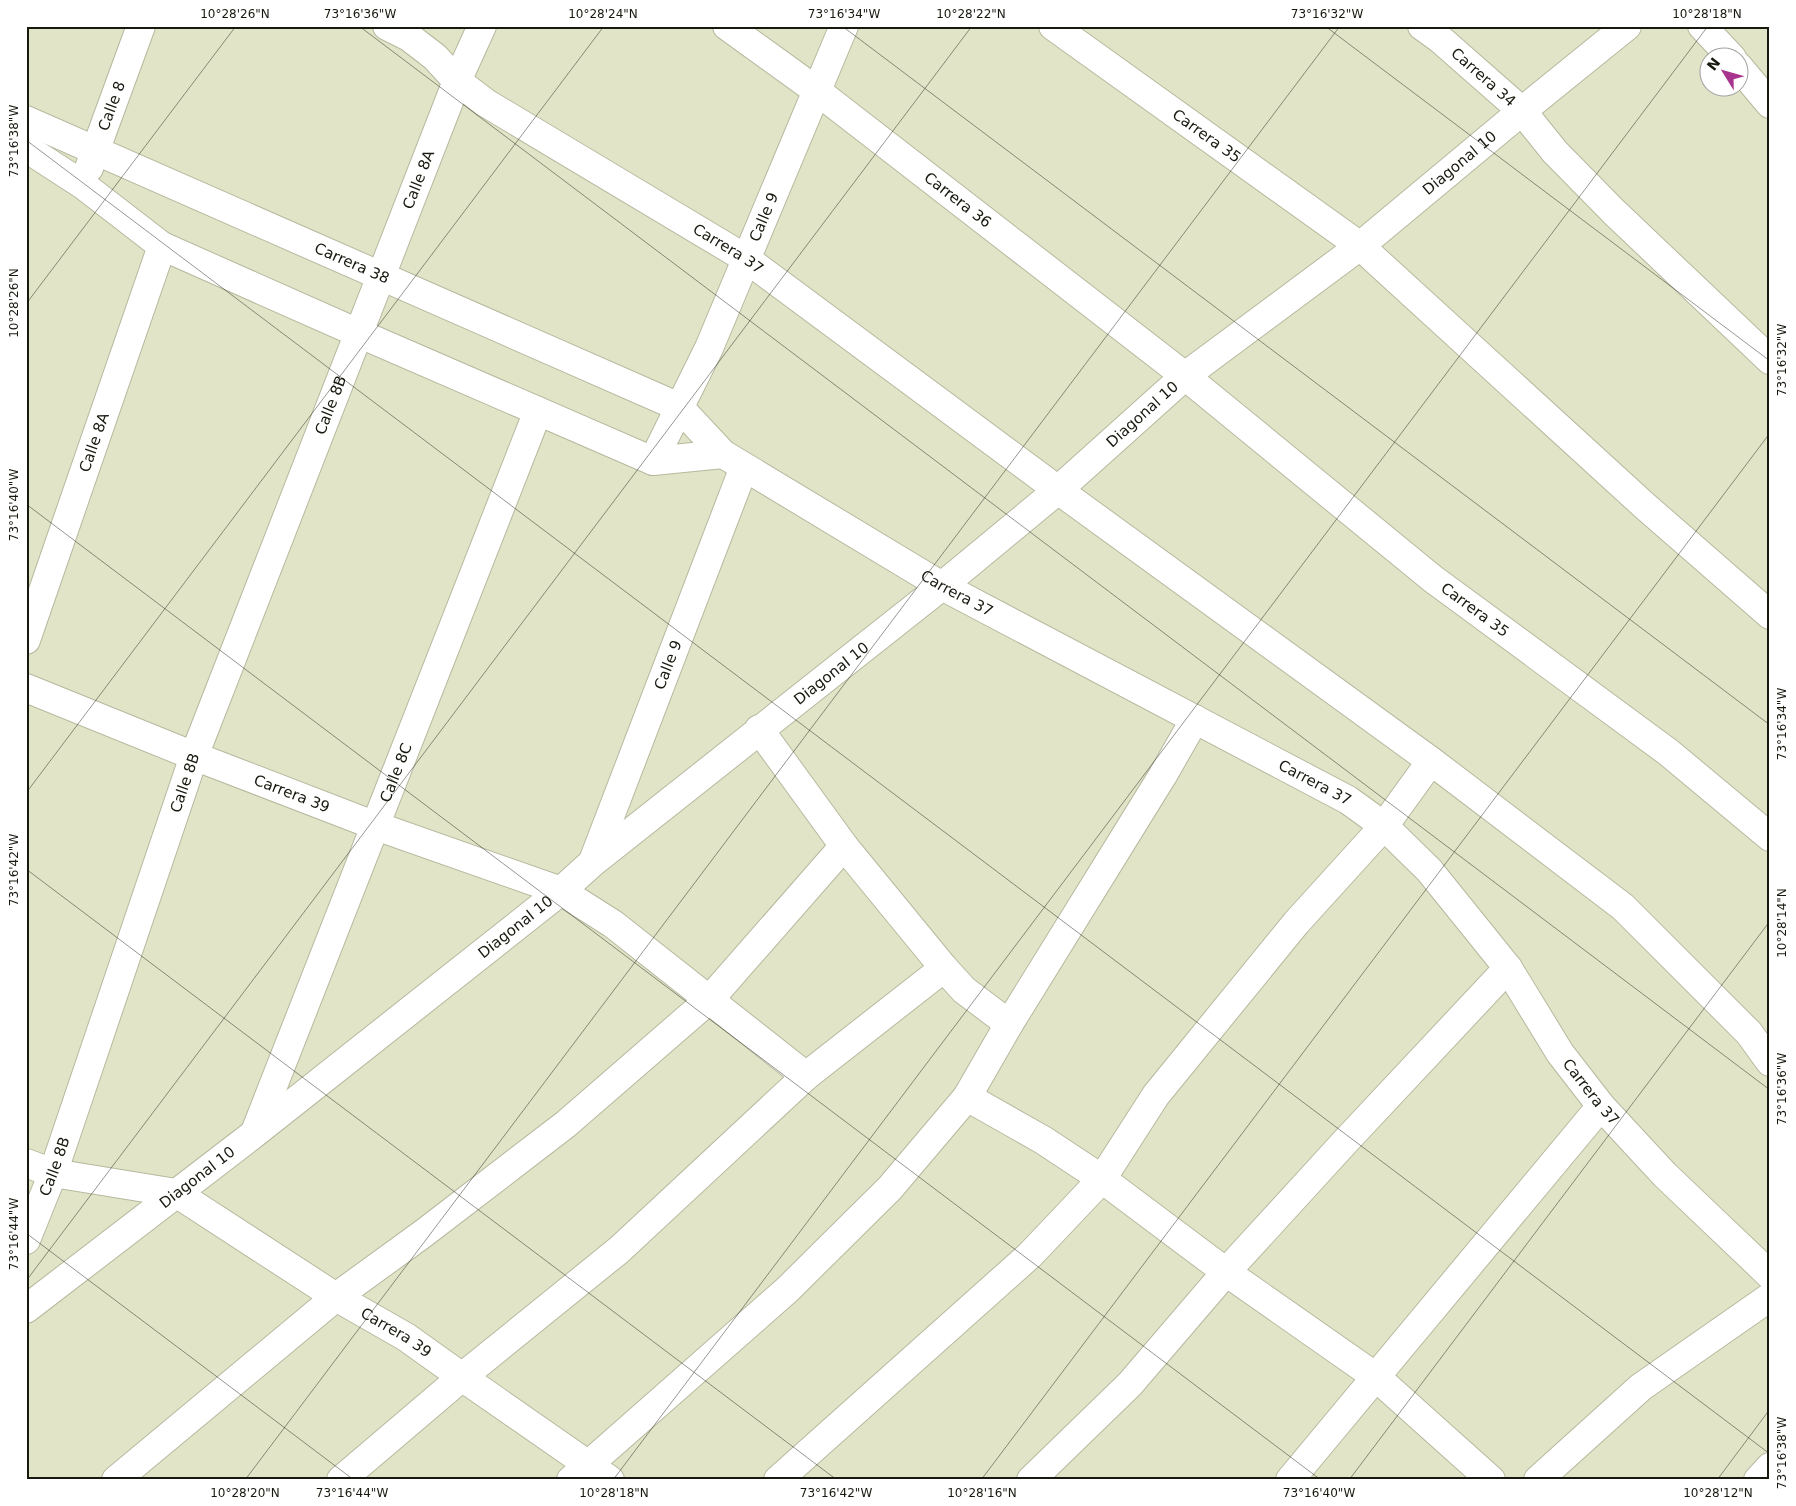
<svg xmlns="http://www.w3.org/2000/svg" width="1796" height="1506" viewBox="0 0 1796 1506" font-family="'DejaVu Sans',sans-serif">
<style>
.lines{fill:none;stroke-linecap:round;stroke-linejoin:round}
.minor-casing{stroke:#b7b99e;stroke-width:30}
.minor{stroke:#fff;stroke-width:28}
.ticks{fill:none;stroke:#17180e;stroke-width:1;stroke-opacity:0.45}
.labels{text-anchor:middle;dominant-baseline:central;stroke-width:4;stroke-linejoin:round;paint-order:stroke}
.street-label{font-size:15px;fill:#17180e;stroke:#fff}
.neatline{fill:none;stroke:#17180e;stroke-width:2}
.ticks-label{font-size:12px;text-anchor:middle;fill:#17180e}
</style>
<rect width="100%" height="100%" fill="#e2e4c8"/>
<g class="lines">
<defs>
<g id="minor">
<path id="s1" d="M387,26L409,37L435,57L457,81L486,103L745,258L1058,490L1431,761L1623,907L1749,1033L1770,1062"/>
<path id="s2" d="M727,26L817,91L1185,376L1433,579L1668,752L1770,837"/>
<path id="s3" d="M1053,26L1360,246L1646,507L1770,615"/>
<path id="s4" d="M1422,26L1440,39L1522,111L1555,152L1614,212L1770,360"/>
<path d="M1702,26L1732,58"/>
<path d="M1738,66L1770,104"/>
<path id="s5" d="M26,120L679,407L723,454L942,586L1348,800L1384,826L1429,870L1508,968L1560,1053L1601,1106L1665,1175L1770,1275"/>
<path d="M26,148L83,185L162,246L358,333L653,461L723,454"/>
<path id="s6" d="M89,168L141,26"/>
<path id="s7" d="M653,461L709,348L844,26"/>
<path id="s8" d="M26,640L162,246"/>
<path id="s9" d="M26,688L194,756L376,826L561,891L613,924L806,1076"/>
<path d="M759,729L844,846L944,968L964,990L1009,1024"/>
<path id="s10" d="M593,861L744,467"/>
<path d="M967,1097L1043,1140L1102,1179L1226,1272L1376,1377L1491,1480"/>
<path id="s11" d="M255,1132L538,411"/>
<path id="s12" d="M26,1163L53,1173L176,1193L336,1297L406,1337L462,1377L610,1480"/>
<path id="s13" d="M26,1240L53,1173L194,756L457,81L482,26"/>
<path id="s14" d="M26,1309L255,1133L561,891L592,863L942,586L1058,490L1185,376L1360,246L1522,111L1627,26"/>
<path d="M116,1480L336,1297L424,1233L566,1124L710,999L844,846"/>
<path d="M341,1480L462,1377L619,1250L806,1076L944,968"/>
<path d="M571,1480L787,1290L890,1188L967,1097L1009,1024L1163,775L1195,719"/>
<path d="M778,1480L1030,1255L1102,1179L1156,1095L1296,923L1384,826L1431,761"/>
<path d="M1031,1480L1130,1384L1226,1272L1344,1143L1508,968"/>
<path d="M1290,1480L1601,1106"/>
<path d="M1538,1480L1641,1387L1770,1297"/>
<path d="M1758,1480L1770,1467"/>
</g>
</defs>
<use href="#minor" class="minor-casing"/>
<use href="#minor" class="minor"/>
</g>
<path class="ticks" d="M359,26L1770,1090M842,26L1770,725M1325,26L1770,361M26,140L1770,1454M26,304L236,26M26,504L1321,1480M26,793L604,26M26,869L837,1480M26,1233L354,1480M26,1281L972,26M245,1480L1340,26M613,1480L1708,26M981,1480L1770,433M1349,1480L1770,921M1717,1480L1770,1409"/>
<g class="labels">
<g class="street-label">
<text stroke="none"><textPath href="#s4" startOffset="80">Carrera 34</textPath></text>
<text stroke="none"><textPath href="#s6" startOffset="66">Calle 8</textPath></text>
<text stroke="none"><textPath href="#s3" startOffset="189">Carrera 35</textPath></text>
<text stroke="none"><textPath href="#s14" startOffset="1836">Diagonal 10</textPath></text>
<text stroke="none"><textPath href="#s13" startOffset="1131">Calle 8A</textPath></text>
<text stroke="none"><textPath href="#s2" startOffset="289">Carrera 36</textPath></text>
<text stroke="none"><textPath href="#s7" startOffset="268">Calle 9</textPath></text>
<text stroke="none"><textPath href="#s1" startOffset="409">Carrera 37</textPath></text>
<text stroke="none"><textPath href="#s5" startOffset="356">Carrera 38</textPath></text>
<text stroke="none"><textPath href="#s13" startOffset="889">Calle 8B</textPath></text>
<text stroke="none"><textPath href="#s14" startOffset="1431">Diagonal 10</textPath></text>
<text stroke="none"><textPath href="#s8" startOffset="209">Calle 8A</textPath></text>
<text stroke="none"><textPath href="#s5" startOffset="1050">Carrera 37</textPath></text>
<text stroke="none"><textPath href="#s2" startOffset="949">Carrera 35</textPath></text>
<text stroke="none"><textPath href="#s10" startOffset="210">Calle 9</textPath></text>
<text stroke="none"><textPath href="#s14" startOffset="1026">Diagonal 10</textPath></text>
<text stroke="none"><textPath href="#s11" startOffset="386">Calle 8C</textPath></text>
<text stroke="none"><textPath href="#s5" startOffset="1455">Carrera 37</textPath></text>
<text stroke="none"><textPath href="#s13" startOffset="484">Calle 8B</textPath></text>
<text stroke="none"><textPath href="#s9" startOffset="286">Carrera 39</textPath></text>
<text stroke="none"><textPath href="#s14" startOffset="621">Diagonal 10</textPath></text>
<text stroke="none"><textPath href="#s5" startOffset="1875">Carrera 37</textPath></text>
<text stroke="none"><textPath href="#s13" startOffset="79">Calle 8B</textPath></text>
<text stroke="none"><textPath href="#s14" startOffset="216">Diagonal 10</textPath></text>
<text stroke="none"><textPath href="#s12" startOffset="414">Carrera 39</textPath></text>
</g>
</g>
<rect width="1796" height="1506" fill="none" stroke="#ffffff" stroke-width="55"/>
<g transform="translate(1724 72) rotate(307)"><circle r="24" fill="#ffffff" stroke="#a2a39f"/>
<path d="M0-4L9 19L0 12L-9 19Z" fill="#a8348d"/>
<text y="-8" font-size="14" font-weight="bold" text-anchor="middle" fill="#17180e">N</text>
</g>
<rect x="28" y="28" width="1740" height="1450" class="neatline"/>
<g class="ticks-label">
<text x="235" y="18">10°28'26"N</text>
<text x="360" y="18">73°16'36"W</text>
<text x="603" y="18">10°28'24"N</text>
<text x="844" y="18">73°16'34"W</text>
<text x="971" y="18">10°28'22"N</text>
<text x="1327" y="18">73°16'32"W</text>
<text x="1707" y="18">10°28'18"N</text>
<text transform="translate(14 141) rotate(-90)" y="4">73°16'38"W</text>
<text transform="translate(14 303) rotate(-90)" y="4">10°28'26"N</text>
<text transform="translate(1782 360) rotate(-90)" y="4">73°16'32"W</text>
<text transform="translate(14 505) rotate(-90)" y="4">73°16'40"W</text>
<text transform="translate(1782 724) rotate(-90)" y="4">73°16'34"W</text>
<text transform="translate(14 870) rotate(-90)" y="4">73°16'42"W</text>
<text transform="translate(1782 923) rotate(-90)" y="4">10°28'14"N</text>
<text transform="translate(1782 1089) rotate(-90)" y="4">73°16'36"W</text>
<text transform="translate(14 1234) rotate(-90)" y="4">73°16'44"W</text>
<text transform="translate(1782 1453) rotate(-90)" y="4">73°16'38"W</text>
<text x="245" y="1497">10°28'20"N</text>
<text x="352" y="1497">73°16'44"W</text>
<text x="614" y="1497">10°28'18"N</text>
<text x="836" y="1497">73°16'42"W</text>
<text x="982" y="1497">10°28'16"N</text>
<text x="1319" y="1497">73°16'40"W</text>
<text x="1718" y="1497">10°28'12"N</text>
</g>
</svg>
